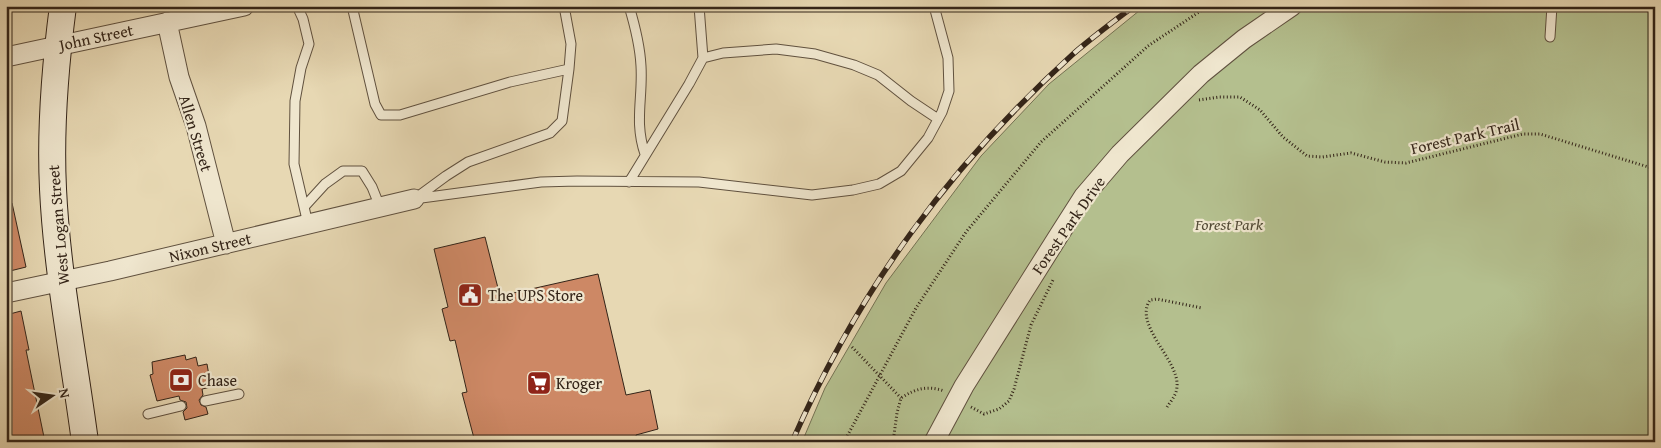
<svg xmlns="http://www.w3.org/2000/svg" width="1661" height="448" viewBox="0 0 1661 448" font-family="'Gentium Book Plus',serif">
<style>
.green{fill:#b4bf8e;stroke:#747253}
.building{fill:#cd8865;stroke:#332418}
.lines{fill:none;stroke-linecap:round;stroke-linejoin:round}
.lane-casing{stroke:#60513f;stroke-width:11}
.street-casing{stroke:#60513f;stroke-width:21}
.secondary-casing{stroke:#332418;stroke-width:28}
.path{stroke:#332418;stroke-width:3;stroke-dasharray:1 2.5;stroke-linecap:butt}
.lane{stroke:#efe6ce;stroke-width:9}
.street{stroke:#efe6ce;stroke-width:19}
.secondary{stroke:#efe6ce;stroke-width:26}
.rail-casing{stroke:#332418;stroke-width:5.5}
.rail{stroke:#efe6ce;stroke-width:4;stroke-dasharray:11;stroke-linecap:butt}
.labels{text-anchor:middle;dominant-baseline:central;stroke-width:4.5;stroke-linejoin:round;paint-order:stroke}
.street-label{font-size:16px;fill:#332418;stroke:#efe6ce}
.park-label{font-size:16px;font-style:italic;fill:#534b36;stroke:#efe6ce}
.poi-label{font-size:16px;fill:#332418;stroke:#efe6ce;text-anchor:start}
</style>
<rect width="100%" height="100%" fill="#e7d8b3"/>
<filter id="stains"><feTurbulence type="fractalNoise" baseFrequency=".004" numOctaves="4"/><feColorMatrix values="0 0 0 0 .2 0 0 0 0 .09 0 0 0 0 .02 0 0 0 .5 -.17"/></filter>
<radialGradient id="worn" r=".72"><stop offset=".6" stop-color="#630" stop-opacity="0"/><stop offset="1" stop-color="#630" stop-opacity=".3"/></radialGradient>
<path class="green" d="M1145,6H1655V442H802L825,388L886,283L981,156L1049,84Z"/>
<path class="building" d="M12,203L26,267L6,272V204Z
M485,237L500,296L598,274L626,395L650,390L658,429L636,435L637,442H475L462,393L467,392L455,340L450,341L442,309L448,307L434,249Z
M21,311L29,350H26L45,442H6V315Z
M185,355L186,360L196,357L198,366L207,364L211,387L202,389L203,395L199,400L201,405L206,407L208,414L185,420L183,412L187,408L186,402L180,400L179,396L157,401L150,375L153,374L152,362Z"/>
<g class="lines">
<defs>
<path id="lane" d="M297,6L303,19L309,44L301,68L295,101L294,164L308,224
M352,6L375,104L381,115H400L510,82L569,69L571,44L564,6
M629,6C635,26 640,46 641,66C643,98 634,122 645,154
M699,6L703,58
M1550,37L1552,6
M629,182L689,84L703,58L723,53L776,49L815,54L854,65L878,75L911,101L938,119
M416,198L446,176L468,162L550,133L562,121L569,69
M414,199L541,182L577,181L699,182L812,195L853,190L879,184L901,171L928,138L942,112L949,91L948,58L934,6
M304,207L325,184L343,171H362L372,187L380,207
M205,401L239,394
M148,414L181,406"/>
<path id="street" d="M167,22L179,77L196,126L226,244
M6,57L244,6
M6,293L110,271L414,199
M934,442L964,386L1059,235L1084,196L1120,154L1201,74L1244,39L1292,6"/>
<path id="secondary" d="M63,6C55,67 50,128 53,189C57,273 74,358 85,442"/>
</defs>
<use href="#lane" class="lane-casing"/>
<use href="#street" class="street-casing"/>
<use href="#secondary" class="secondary-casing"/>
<path class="path" d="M1199,100L1219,97H1240L1260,110L1283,137L1307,156L1322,157L1351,153L1385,162L1406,163L1523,134H1540L1655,169
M852,347L901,398
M971,407L984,414L999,409L1009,401L1014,389L1031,325L1053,280
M1167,407C1171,401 1177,394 1177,386C1179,360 1133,325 1150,300L1157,299L1202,308
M844,442L916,308L966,232L1041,142L1148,46L1208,6
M893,442L897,413L901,398C915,389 927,385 944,391"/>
<use href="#lane" class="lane"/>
<use href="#street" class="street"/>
<use href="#secondary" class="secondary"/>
<defs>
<path id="rail" d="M792,442C859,289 948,168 1072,55C1091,38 1113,22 1134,6"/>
</defs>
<use href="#rail" class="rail-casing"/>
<use href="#rail" class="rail"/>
</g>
<defs>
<symbol id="civic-square" viewBox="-11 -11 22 22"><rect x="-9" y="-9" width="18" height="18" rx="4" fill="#8f2418" stroke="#efe6ce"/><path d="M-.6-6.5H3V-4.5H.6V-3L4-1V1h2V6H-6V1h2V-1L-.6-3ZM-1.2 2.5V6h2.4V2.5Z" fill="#fff"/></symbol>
<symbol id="bank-square" viewBox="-11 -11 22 22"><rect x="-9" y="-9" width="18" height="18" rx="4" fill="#8f2418" stroke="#efe6ce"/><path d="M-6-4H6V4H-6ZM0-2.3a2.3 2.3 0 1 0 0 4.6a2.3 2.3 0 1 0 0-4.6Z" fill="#fff"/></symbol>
<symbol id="supermarket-square" viewBox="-11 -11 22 22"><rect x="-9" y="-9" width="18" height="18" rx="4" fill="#8f2418" stroke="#efe6ce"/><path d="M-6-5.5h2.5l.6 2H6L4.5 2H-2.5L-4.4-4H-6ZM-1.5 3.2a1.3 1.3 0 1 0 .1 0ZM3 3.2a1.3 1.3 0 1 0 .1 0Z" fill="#fff"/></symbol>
</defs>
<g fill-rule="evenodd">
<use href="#civic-square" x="456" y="281" width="28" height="28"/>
<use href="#bank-square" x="167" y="366" width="28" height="28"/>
<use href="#supermarket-square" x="525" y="369" width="28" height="28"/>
</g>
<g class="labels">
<g class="street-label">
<text transform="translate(96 37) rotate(-12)">John Street</text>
<text transform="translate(196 133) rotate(73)">Allen Street</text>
<text transform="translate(1465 136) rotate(-13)">Forest Park Trail</text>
<text transform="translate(58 225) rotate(-95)">West Logan Street</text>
<text transform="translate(1068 225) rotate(-55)">Forest Park Drive</text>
<text transform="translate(210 247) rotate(-13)">Nixon Street</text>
</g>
<g class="park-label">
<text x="1229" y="224">Forest Park</text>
</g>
<g class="poi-label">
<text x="488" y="295">The UPS Store</text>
<text x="198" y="380">Chase</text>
<text x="556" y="383">Kroger</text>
</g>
</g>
<rect width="1661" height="448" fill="none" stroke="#e7d8b3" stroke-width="25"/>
<rect x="8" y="8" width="1646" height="433" fill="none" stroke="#332418" stroke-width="2.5"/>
<rect x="12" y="12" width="1636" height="423" fill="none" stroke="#332418"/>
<g transform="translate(52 396) rotate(77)" stroke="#efe6ce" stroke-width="4" paint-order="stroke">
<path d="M0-4L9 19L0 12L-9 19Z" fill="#332418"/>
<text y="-8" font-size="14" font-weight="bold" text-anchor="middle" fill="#332418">N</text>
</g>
<rect width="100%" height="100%" filter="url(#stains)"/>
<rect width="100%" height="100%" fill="url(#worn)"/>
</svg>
